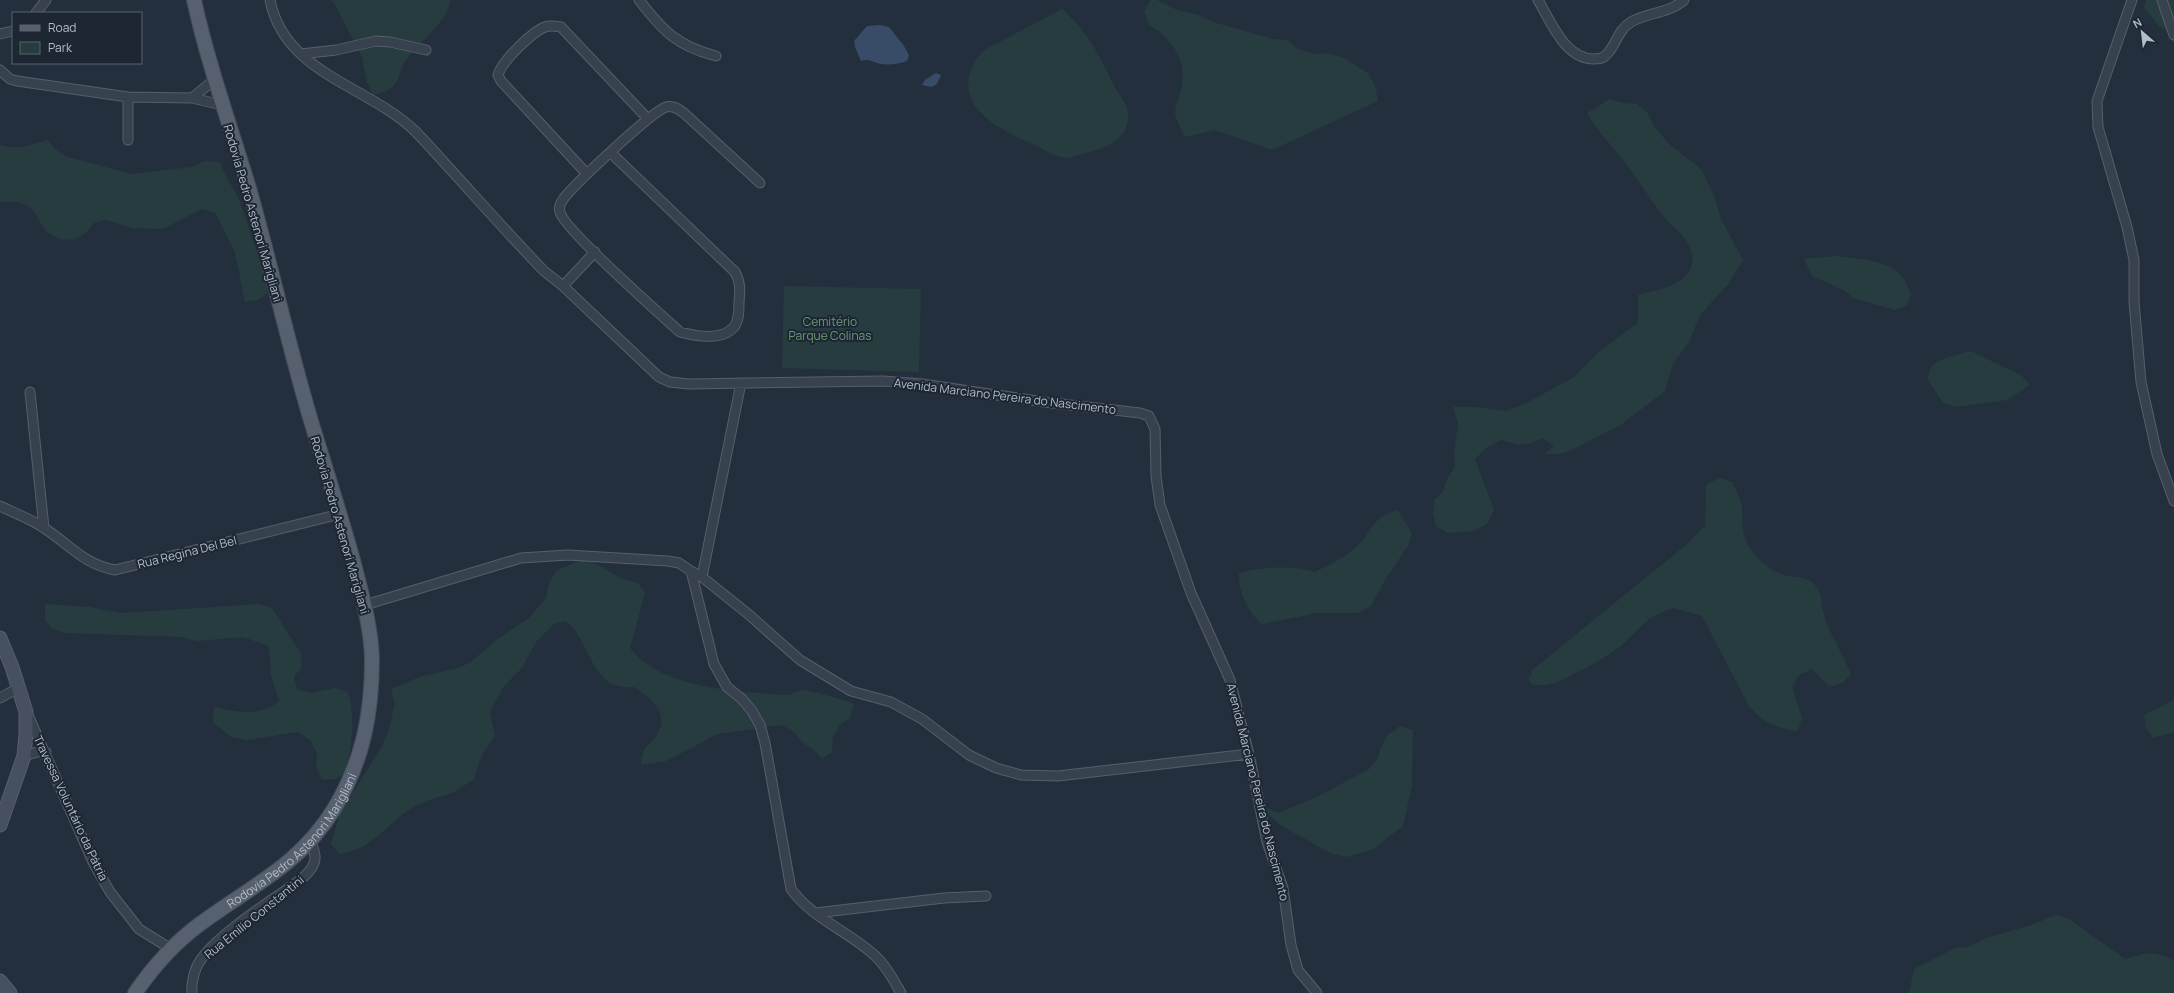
<svg xmlns="http://www.w3.org/2000/svg" width="2174" height="993" viewBox="0 0 2174 993" font-family="Manrope,sans-serif">
<style>
.green{fill:#263c3f}
.water{fill:#394c67}
.lines{fill:none;stroke-linecap:round;stroke-linejoin:round}
.street-casing{stroke:#565f6c;stroke-width:11}
.secondary-casing{stroke:#565f6c;stroke-width:15}
.primary-casing{stroke:#414a57;stroke-width:16}
.street{stroke:#38414e;stroke-width:9}
.secondary{stroke:#465061;stroke-width:13}
.primary{stroke:#56606e;stroke-width:14}
.labels{text-anchor:middle;dominant-baseline:central;stroke-width:4;stroke-linejoin:round;paint-order:stroke}
.street-label{font-size:12px;fill:#b4bcc9;stroke:#1d2633}
.park-label{font-size:12px;fill:#6b9a76;stroke:#1d2633}
</style>
<rect width="100%" height="100%" fill="#242f3e"/>
<path class="green" d="M330,0H450C449,21 420,41 407,59C401,66 400,76 395,84C390,91 381,93 373,95L367,82L362,57L334,3Z
M1151,0H1157L1177,10L1199,15L1213,22L1274,39L1288,40L1298,49L1315,54L1328,53L1344,58L1368,73L1375,86L1378,101L1272,150L1215,130L1185,137C1182,130 1175,120 1175,112C1176,103 1181,94 1182,85C1186,58 1171,38 1149,25L1144,11Z
M2146,0H2174V32L2160,27L2144,8Z
M1062,9C1088,31 1101,59 1116,89C1120,96 1128,106 1128,113C1131,140 1102,150 1081,154C1076,155 1071,158 1066,158C1053,157 1044,149 1032,144C1006,132 962,113 969,77C972,64 977,56 988,48Z
M1610,99L1623,103L1637,104L1647,112L1653,125L1669,144L1701,169L1714,195L1721,219L1743,260L1728,284L1700,315L1689,342L1673,364L1665,391L1622,424L1570,451L1558,454H1544L1554,446L1542,438C1525,447 1519,445 1501,440L1486,448L1475,459L1494,510L1487,524L1474,531L1448,533L1436,526L1433,514L1434,500L1443,492L1447,479L1455,467L1454,454L1458,424L1453,407H1476L1505,411L1522,405L1573,378L1602,349L1638,323V295C1655,290 1688,287 1692,263C1694,255 1689,245 1684,238C1679,230 1671,225 1665,218C1649,198 1636,176 1620,156C1608,141 1596,130 1587,113Z
M48,140L56,150L68,157L132,174L191,167L204,161L219,162L239,200L257,251L264,264L267,293L258,300L245,302L235,252L215,213L202,209L163,229L132,228L106,220L94,223L86,233L73,240L59,239L46,232L32,209L20,202H0V145C17,150 31,145 48,140Z
M1834,256C1854,258 1889,259 1902,277C1906,281 1908,288 1911,293L1907,306L1895,310L1853,298L1843,290L1812,276L1804,259Z
M784,286L921,289L919,372L782,368Z
M1971,351L2022,376L2030,385L2007,400L1956,407L1943,403L1927,378L1932,365L1945,358Z
M1719,478L1732,482C1736,490 1741,499 1742,508C1743,521 1741,535 1749,546C1759,561 1770,571 1787,576C1797,578 1807,576 1815,585C1822,592 1821,602 1823,611C1828,634 1844,653 1851,675L1842,683L1830,687L1812,669L1799,675L1792,687L1802,718L1798,731C1779,730 1761,721 1749,706L1702,616L1674,608L1662,612L1649,619L1620,647L1597,662L1558,682L1546,685H1532L1528,677L1532,674L1531,671L1687,544L1705,526L1706,485Z
M1398,510L1412,533L1408,546L1385,580L1371,606L1358,613H1317L1262,624C1248,612 1238,592 1239,573C1263,567 1291,565 1315,572C1331,564 1347,557 1359,544C1375,528 1371,518 1398,510Z
M584,559C605,566 614,579 638,583L645,593L630,648C662,689 735,691 784,695C791,696 797,689 804,690C821,693 838,698 854,704L850,718L840,725L833,737L832,752L822,759L814,750L802,742L794,732L782,725L718,734L666,761L641,765C643,740 652,747 659,731C668,710 649,697 634,687C590,691 593,644 566,621L554,624L536,642L522,668L504,686L490,712L495,737C484,750 478,761 475,778C467,784 459,790 449,794C437,798 426,800 415,806C388,822 372,851 339,854L331,844L340,814L382,746L388,732L395,704L391,689L422,676L459,668L472,661L495,641L529,618L546,598L549,583L557,570Z
M45,604L90,607L121,613L259,604L272,608L301,654L302,667L294,677L297,689L310,693L335,688L348,692C353,709 353,726 351,743C350,755 347,759 348,772L335,779L322,780L316,767L317,753L310,740L298,732L247,740L231,737L213,722L214,707C237,712 259,717 279,701L271,675L269,646L243,637L198,641L180,637L65,633L52,629L45,620Z
M2174,698V732L2153,738L2146,728L2144,715L2172,701Z
M1400,726L1413,730L1412,785L1403,826L1373,849L1347,857L1332,854L1282,826L1253,801L1278,813L1312,799L1368,770L1377,760L1381,747L1388,735Z
M2056,915L2069,919L2125,959C2146,953 2154,949 2174,961V993H1909L1914,969L1955,948L1968,947L1983,939L2031,925Z"/>
<path class="water" d="M880,25L889,27L904,46L909,55L907,61C900,64 889,65 881,64C873,63 870,58 861,61L855,47L854,41L867,26Z
M936,73L941,75L937,84L931,87L922,85L925,80Z"/>
<g class="lines">
<defs>
<path id="street" d="M270,0C284,73 368,86 414,130C427,143 439,157 451,170C482,204 512,238 544,271L563,286L659,377L670,382L689,384L883,381L922,384L1044,402L1140,413L1149,416L1155,429L1156,476L1160,505L1191,593L1230,680L1249,754L1267,842L1283,888L1291,945L1298,970L1317,993
M639,0C663,31 677,46 716,56
M1538,0C1551,22 1565,59 1594,59C1598,59 1602,59 1605,56C1616,47 1617,30 1631,22C1648,12 1668,14 1684,0
M2132,0L2097,101L2098,127L2127,227L2134,260V302L2141,382L2157,454L2174,501
M2162,0L2174,35
M36,13L46,0
M0,34L13,31
M301,54L336,50L376,41L390,42L426,50
M0,70L10,79L17,81L128,97L192,98L222,105
M192,98L214,80
M128,140V97
M611,153L735,272C741,283 740,291 739,303C739,311 739,321 734,327C722,341 695,336 680,332C661,315 563,228 560,212C558,207 561,202 564,198C576,183 651,112 666,107C673,105 679,109 685,114L760,183
M587,174L501,81L498,75C502,61 532,32 545,27C550,25 555,26 561,27L648,119
M563,286L595,252
M30,392L44,528
M0,506C14,513 31,519 44,528C69,544 83,564 115,570L340,514
M702,577L741,383
M365,605L521,558L568,555L668,561L679,563L691,571
M0,698L18,688
M28,715L94,864L110,892L139,929L171,949
M24,756L37,752H46
M815,913L944,898L986,896
M192,993C191,981 195,967 202,958C219,935 261,907 286,890C295,883 310,875 314,863C317,856 313,848 311,842
M901,993C893,979 885,964 872,953C846,930 812,918 791,889L765,743L760,725L752,711L742,699L727,687L714,664L691,571L702,577L747,613L800,660L851,691L891,702L922,719L969,755L996,768L1021,775L1058,776L1249,754"/>
<path id="secondary" d="M0,638L12,667L26,712V734L24,756L0,825
M0,981L10,993"/>
<g id="primary">
<path id="s1" d="M135,993C153,967 174,943 200,924C251,886 300,865 334,809C363,761 372,714 372,659C371,625 361,592 353,560C340,513 325,467 311,421C288,344 271,265 249,188C230,125 208,64 194,0"/>
</g>
</defs>
<use href="#street" class="street-casing"/>
<use href="#secondary" class="secondary-casing"/>
<use href="#primary" class="primary-casing"/>
<use href="#street" class="street"/>
<use href="#secondary" class="secondary"/>
<use href="#primary" class="primary"/>
</g>
<g class="labels">
<g class="street-label">
<text transform="translate(253 213) rotate(74)">Rodovia Pedro Astenori Marigliani</text>
<text transform="translate(1005 396) rotate(7)">Avenida Marciano Pereira do Nascimento</text>
<text transform="translate(340 525) rotate(74)">Rodovia Pedro Astenori Marigliani</text>
<text transform="translate(187 552) rotate(-14)">Rua Regina Del Bel</text>
<text transform="translate(1258 792) rotate(76)">Avenida Marciano Pereira do Nascimento</text>
<text transform="translate(71 808) rotate(65)">Travessa Voluntário da Pátria</text>
<text stroke="none"><textPath href="#s1" startOffset="221">Rodovia Pedro Astenori Marigliani</textPath></text>
<text transform="translate(254 917) rotate(-39)">Rua Emilio Constantini</text>
</g>
<g class="park-label">
<text x="830" y="321">Cemitério<tspan x="830" dy="14">Parque Colinas</tspan></text>
</g>
</g>
<rect x="12" y="12" width="130" height="52" fill="#1d2633" stroke="#59626f"/>
<rect x="20" y="25" width="20" height="6" fill="#56606e" stroke="#59626f"/>
<text x="48" y="32" font-size="12" fill="#b4bcc9">Road</text>
<rect x="20" y="42" width="20" height="12" fill="#263c3f" stroke="#59626f"/>
<text x="48" y="52" font-size="12" fill="#b4bcc9">Park</text>
<g transform="translate(2142 32) rotate(332)" stroke="#1d2633" stroke-width="3" paint-order="stroke">
<path d="M0-3L7 15L0 10L-7 15Z" fill="#b4bcc9"/>
<text y="-6" font-size="11" font-weight="bold" text-anchor="middle" fill="#b4bcc9">N</text>
</g>
</svg>
